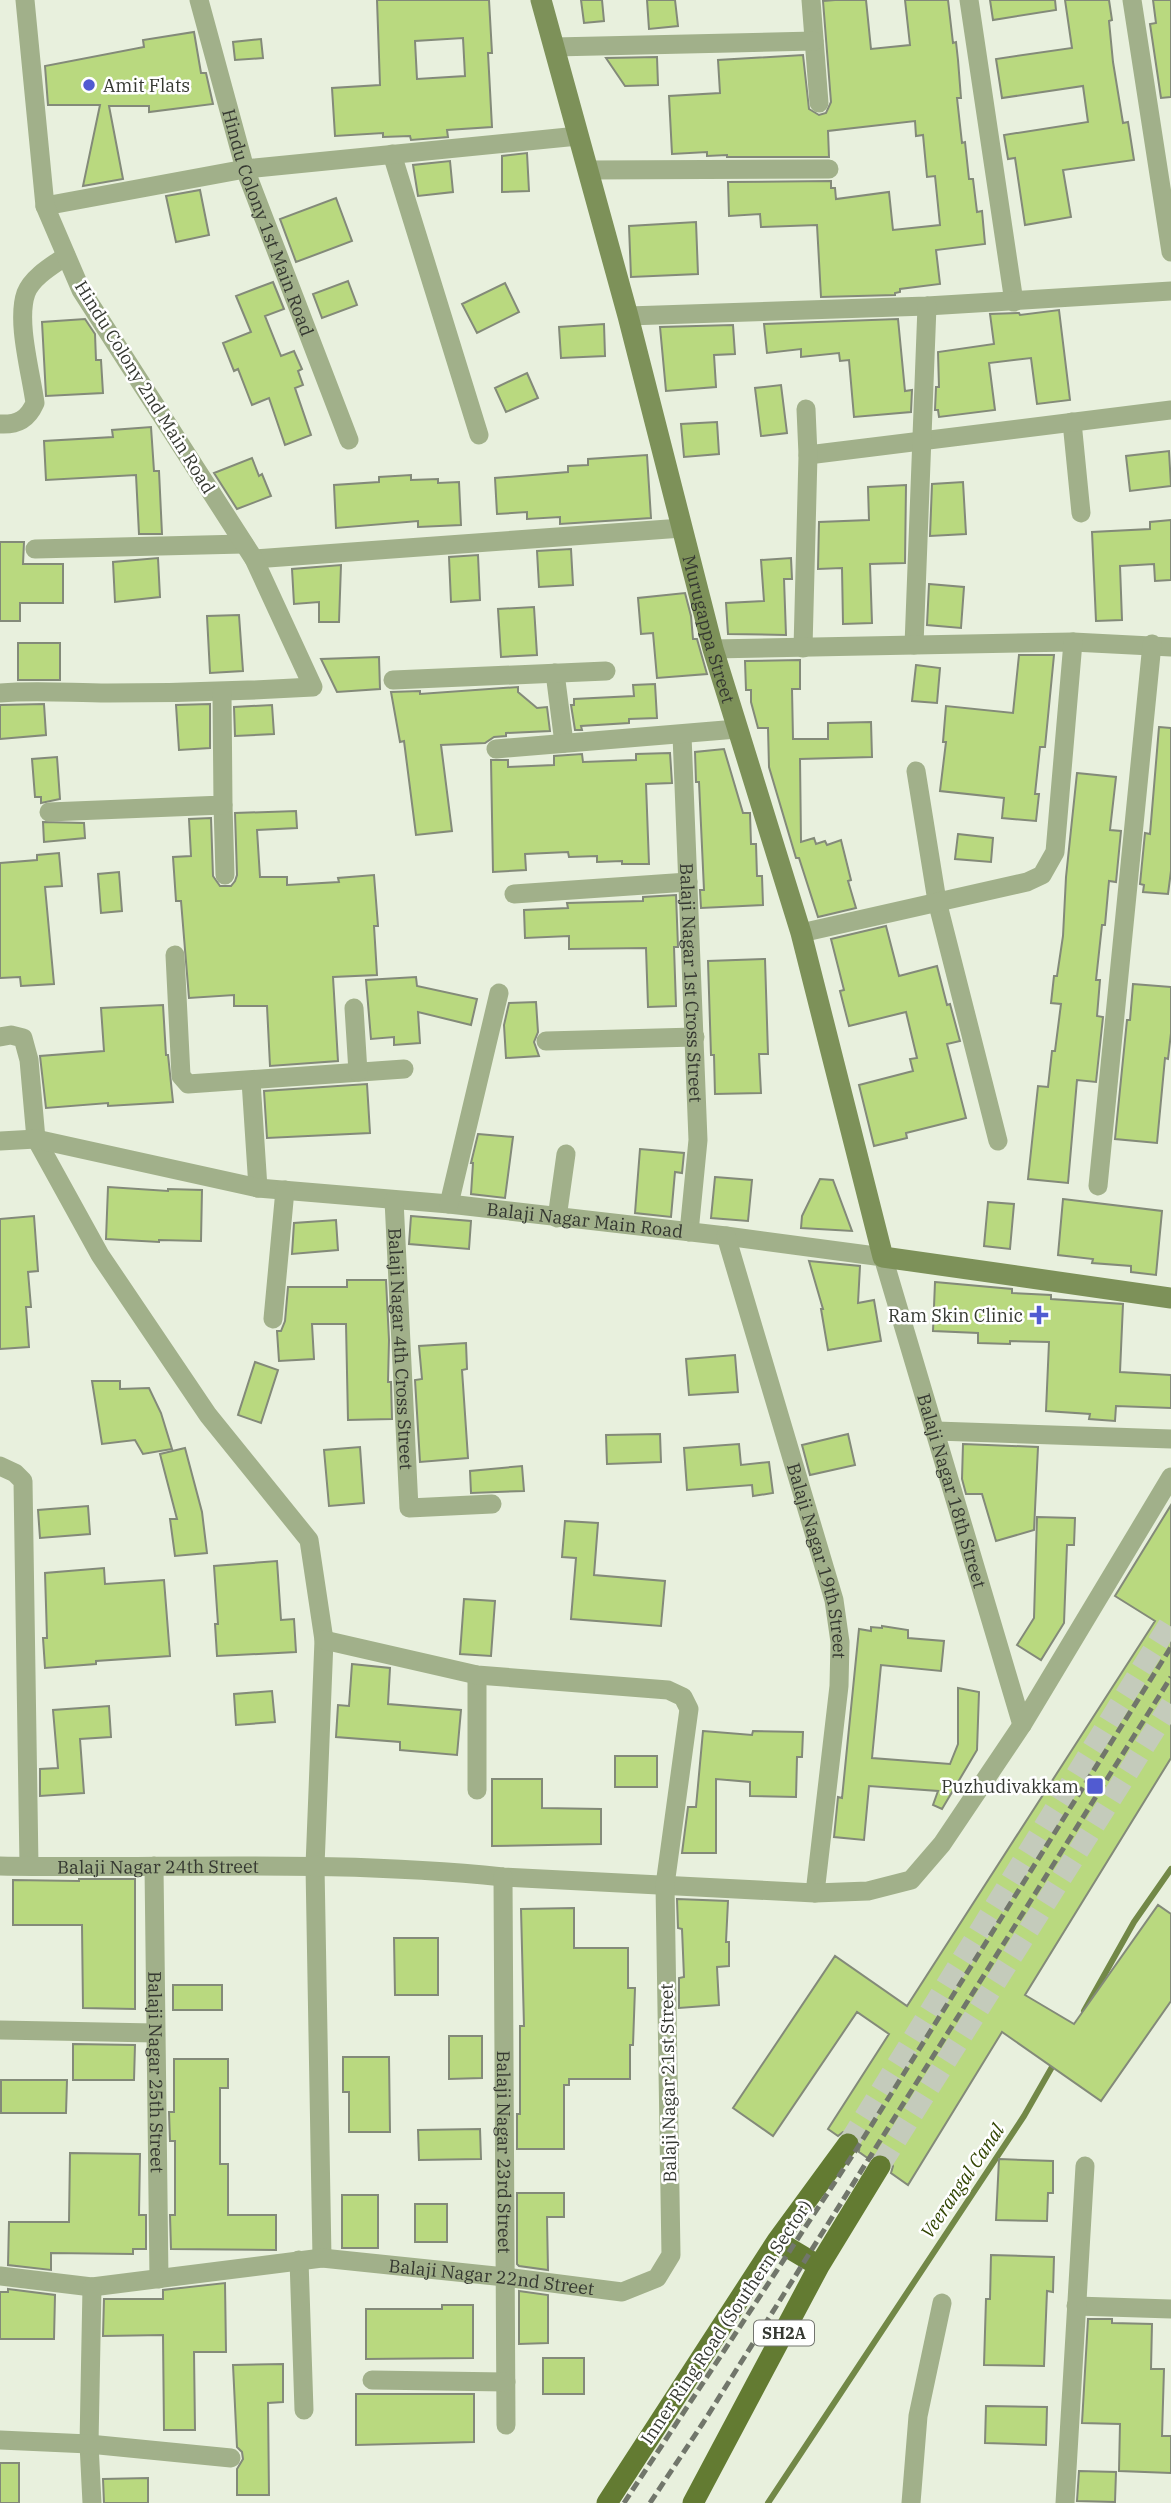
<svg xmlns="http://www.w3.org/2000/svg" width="1171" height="2503" viewBox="0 0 1171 2503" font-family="'IBM Plex Serif',serif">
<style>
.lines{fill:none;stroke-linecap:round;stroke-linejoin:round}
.stream{stroke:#728847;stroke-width:6}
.building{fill:#b9d97f;stroke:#838a79;stroke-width:2;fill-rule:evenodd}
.primary-tunnel{stroke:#c4cbbb;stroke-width:21;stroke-dasharray:21 10;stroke-linecap:butt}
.street{stroke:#a1b08a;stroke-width:19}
.secondary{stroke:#7d9159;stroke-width:21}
.primary{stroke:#637b32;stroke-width:21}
.rail{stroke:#71766b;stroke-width:5;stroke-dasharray:10 5;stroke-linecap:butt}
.poi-dot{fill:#515bd1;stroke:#fff;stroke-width:2.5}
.labels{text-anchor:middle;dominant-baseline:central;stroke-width:5;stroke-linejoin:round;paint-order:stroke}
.shield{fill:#fff;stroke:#72746f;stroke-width:2}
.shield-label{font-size:16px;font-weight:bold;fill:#353831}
.poi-label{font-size:18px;fill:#353831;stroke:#fff;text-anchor:end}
.street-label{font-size:18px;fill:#353831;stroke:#fff}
.water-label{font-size:19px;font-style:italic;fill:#314400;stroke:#fff}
</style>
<rect width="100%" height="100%" fill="#e8f0dd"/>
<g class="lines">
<path class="stream" d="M1084,2011L1134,1922L1171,1869
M768,2503L1024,2116L1056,2060"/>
</g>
<path class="building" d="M377,0H489L492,53H488L492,127L447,130L448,137L411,140L410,136L383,137V133L335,136L332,88L380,85ZM463,38L465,76L417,79L415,41Z
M581,0H602L604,21L584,23Z
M647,0H675L678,26L649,29Z
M835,0H866L871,49L910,45L905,0H948L953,43L956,42L958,60L961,98H957L962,143L965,142L969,179H973L977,212L982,211L985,244L936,250L940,284L900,289V292L895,293V295L821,297L817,225L761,227L760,214L729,216L728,182L831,181V188H835L836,199L889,192L893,230L940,225L935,176L927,177L923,135L916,136L915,121L828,131L829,157H727V155L707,156V152L672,154L669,96L720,93L718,60L803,55L809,109L819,115L826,113L831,102L823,1Z
M990,0H1055L1056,10L993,20Z
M1065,0H1109L1112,20L1109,21L1113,62L1123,123L1128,122L1134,160L1063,170L1071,217L1025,225L1015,158L1008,159L1004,135L1088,122L1083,86L1002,98L996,59L1072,48Z
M1153,0H1171V97L1161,98L1150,24L1156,23Z
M194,32L201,73H206L213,104L149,112V106H109L123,179L83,186L100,105H48L45,66L144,47L143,40Z
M261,39L263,58L235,60L233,42Z
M657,57L658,85L625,86L606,58Z
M527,153L529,191L502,192V156Z
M450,161L453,192L418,196L413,165Z
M200,190L209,235L176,242L166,196Z
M336,198L352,241L296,262L280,219Z
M696,222L698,274L631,277L629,226Z
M348,281L357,305L322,318L313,294Z
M273,282L284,309L265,316L281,356L294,351L302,369L298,371L303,385L295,388L311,435L285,445L269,398L252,405L238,369L234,371L223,343L251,332L236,296Z
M505,283L519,312L477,333L462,304Z
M1059,310L1070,400L1037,404L1031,358L989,363L995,410L939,417L938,410H935L936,387H939L938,352L994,344L990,314L1019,313L1020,315Z
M85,319L95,334L96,360H101L103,393L46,396L42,322Z
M898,319L905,391L912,390L911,412L854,417L849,360L840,361L839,353L801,357V349L767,353L764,324Z
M604,324L605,356L561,358L559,327Z
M733,325L735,354L714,355L716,387L666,391L660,327Z
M527,373L538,398L506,412L495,388Z
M781,385L787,433L761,436L755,388Z
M717,422L719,454L684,457L681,424Z
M151,427L154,471H159L162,534H139L136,475L46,480L44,441L113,437L112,430Z
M1169,451L1171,486L1130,491L1126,456Z
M647,455L651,518L560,524V517L527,519V512L497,514L495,478L568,472V466L588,465V459Z
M252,458L259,476L262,474L271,496L237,509L214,473Z
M411,475V480L438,479V483L459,482L461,525L418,527V521L336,528L334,485L379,482V477Z
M963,482L966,534L930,536L932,484Z
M906,485L905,563L870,564L872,623L843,624L842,568L818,569L819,522L869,520L868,487Z
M1171,520V580L1155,581L1154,564L1120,566L1122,620L1096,621L1092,532L1150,529V522Z
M0,542H24L23,564H63V603H20V621H0Z
M571,549L573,585L539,587L537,551Z
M478,555L480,600L451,602L449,557Z
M158,558L160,597L115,602L113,562Z
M791,558L792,579H784L786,635L728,634L726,603L764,601L761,560Z
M341,565L339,622H319V602L294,604L292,569Z
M929,584L964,587L961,628L927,625Z
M685,593L691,616L693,639H697L707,674L657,678L653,633L641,634L638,598Z
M534,607L537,655L501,657L498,609Z
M239,615L243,671L210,673L207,616Z
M18,643H60V680H18Z
M1019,655H1054L1045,747H1040L1035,794H1039L1036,821L1002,818L1004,798L940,791L946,742H943L946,706L1013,713Z
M379,657L380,689L337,692L321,659Z
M800,660V689H792L793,739H828V723L871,722L872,757L800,759L801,842L814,838L816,844L825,841L827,845L841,840L851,880L848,881L856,908L818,917L799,858H796L769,767L768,728H758L751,702V690H746L745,661Z
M916,665L940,668L937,703L912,701Z
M655,684L657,718L629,719V723L581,726L582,730H575L571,705H574V699L634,696L633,685Z
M518,687V692L537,708L547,707L550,731L506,733V736L494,737L485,743L441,745L452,831L416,835L404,741L400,742L391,692L420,691V694Z
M44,704L46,735L0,739V705Z
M210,704V748L179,750L176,705Z
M272,705L274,734L235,736L234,707Z
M1159,727L1171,728V871L1168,894L1143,892L1144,885L1140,884L1145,833L1150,834Z
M724,749L743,813H750L751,844H756L757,876H762L763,905L701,908L700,890H704L699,782H696L695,752Z
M670,753L672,783L646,784L649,864H622V861L597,862V856L569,857L568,852L525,854L526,870L493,872L491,760H508V767L554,765V756L582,754L583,762L636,760V754Z
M57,757L60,799L41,803V797H35L32,759Z
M1077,773L1116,777L1110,830L1121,831L1116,882L1109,881L1105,925H1102L1096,980H1100L1097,1016L1103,1017L1096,1082L1077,1080L1068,1183L1028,1179L1038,1086L1048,1087L1052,1051H1055L1061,1004L1051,1003L1054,976H1057L1063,936L1066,877Z
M296,811L297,828L257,830L260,877H287V885L339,882L338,878L374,875L378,926H374L377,975L333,977L338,1061L270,1066L267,1006H234V995L189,998L181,901H176L173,857L191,856L189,819L211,818L213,876L220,886H231L235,881L237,875L235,813Z
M43,822L84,823L85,838L44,842Z
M958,834L993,838L991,862L955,859Z
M59,853L62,886L45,887L54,984L21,986L20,977L0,978V863L37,860V855Z
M119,872L122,911L101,913L98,874Z
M676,895L678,947H674L676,1006L648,1007L646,948L569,949V936L525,938L524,910L568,908L567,903L643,901V897Z
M886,926L899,976L937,966L947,1005L950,1004L960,1041L947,1044L966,1118L906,1133L907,1138L874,1146L859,1085L913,1071L910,1059L917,1058L906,1012L849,1026L840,991L844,990L831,939Z
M765,959L768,1054H759L761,1093L715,1094L714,1055H711L708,961Z
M416,977L417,986L477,999L471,1025L418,1012L420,1043L394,1045V1037L371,1039L366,980Z
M1133,984L1171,987V1033L1168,1059L1165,1058L1157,1143L1115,1139L1127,1020H1130Z
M536,1002L538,1032L534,1042L539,1056L506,1058L504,1025L509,1003Z
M163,1005L166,1055H168L173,1102L108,1106V1103L46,1108L40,1056L104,1051L101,1008Z
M367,1084L370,1133L267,1138L264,1091Z
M478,1134L513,1137L505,1198L471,1194L473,1163H471Z
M640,1149L684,1153L682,1173L675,1172L671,1217L635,1213Z
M715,1177L752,1180L748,1221L711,1218Z
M820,1179L833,1180L852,1231L801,1228L802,1216Z
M108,1187L168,1191V1189L202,1190L201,1241L159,1240V1242L106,1239Z
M1063,1199L1162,1211L1156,1275L1131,1272V1266L1092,1263L1093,1259L1058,1255Z
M988,1202L1014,1204L1010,1249L984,1246Z
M34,1216L38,1271L28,1272L31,1307H26L29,1347L0,1349V1219Z
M411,1216L471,1221L469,1249L409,1244Z
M336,1220L338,1250L292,1254L294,1223Z
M809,1261L860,1266L858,1303L874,1300L881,1341L828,1350L821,1309H823Z
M347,1280H386L389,1340L388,1382H391L392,1419L348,1420L346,1324H312L314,1359L279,1361L277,1331H281L285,1321L288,1287H347Z
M935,1282L1012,1289V1293L1051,1295V1299L1123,1304L1120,1372L1171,1375V1408L1116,1406L1115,1421L1089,1419L1090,1414L1046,1411L1049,1342L1010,1341V1344L978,1343V1333L933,1331Z
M466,1343L467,1369L462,1370L468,1458L420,1462L415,1380L422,1379L419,1346Z
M735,1355L738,1392L689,1395L686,1359Z
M255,1362L278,1370L261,1423L238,1415Z
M92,1381H120V1389L149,1388L161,1413L172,1449L143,1454L135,1440L102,1444Z
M660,1434L661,1462L607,1464L606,1435Z
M848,1434L855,1465L810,1475L802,1445Z
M739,1444L741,1465L769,1462L773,1493L753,1496L752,1485L687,1490L684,1448Z
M963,1444L1038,1447L1034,1530L996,1541L982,1494H966L962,1479Z
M360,1447L364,1503L329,1506L324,1450Z
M185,1448L202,1512L207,1553L175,1556L170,1519H177L160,1454Z
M522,1466L524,1491L471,1493L470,1471Z
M1171,1505V1758L1025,1995L1074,2024L1158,1905L1171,1914V2001L1101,2101L1002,2032L908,2185L891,2173L893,2166L887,2155L880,2153L869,2159L859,2152L860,2139L855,2133L843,2132L838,2136L828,2129L889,2034L857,2012L773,2136L733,2108L835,1956L907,2006L1155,1621L1115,1596Z
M88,1506L90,1534L40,1538L38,1510Z
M1037,1517L1075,1518L1074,1545H1067L1064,1623L1041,1660L1017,1645L1034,1618Z
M565,1521L598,1523L594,1575L665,1581L661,1626L571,1619L576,1558L562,1557Z
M277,1561L281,1620L294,1619L296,1652L217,1656L215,1624H218L214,1566Z
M104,1568L105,1584L164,1580L170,1656L96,1661V1664L45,1668L43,1638H47L45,1573Z
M464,1599L495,1601L491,1656L460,1654Z
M882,1626L908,1630V1638L944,1641L941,1671L881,1665L872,1758L950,1764L958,1744V1688L979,1692L977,1750L942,1809L933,1805L938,1791L869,1786L864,1840L834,1837L838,1797L842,1798L859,1629L871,1631V1627L882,1628Z
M352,1664L390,1668L388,1704L461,1710L457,1755L400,1750V1742L336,1737L338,1705L349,1706Z
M272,1691L275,1722L236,1725L234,1694Z
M109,1706L111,1737L80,1739L84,1793L40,1796V1769L58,1768L53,1710Z
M703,1731L752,1735L753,1731L803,1732L802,1757H797L796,1797L750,1796V1782L716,1779V1853H682L688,1807H696Z
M615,1756H657V1787H615Z
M492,1779H542V1808L601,1809V1844L492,1846Z
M79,1879H135V2009L83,2008L82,1925H13V1880L79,1881Z
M677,1899L728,1901L726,1942H729V1966L717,1967L719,2005L679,2008V1978L684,1977L682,1929L678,1928Z
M574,1908V1948H628V1988H635L633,2045H630V2079H569V2085H564V2149H517V2114H520V2026H524L521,1909Z
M394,1938H438V1995H395Z
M173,1985H222V2010H173Z
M449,2036H482V2078L449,2079Z
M73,2044L135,2045L134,2080H73Z
M343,2057H389L390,2132H349V2092H343Z
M174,2059H228V2088H220V2164H228V2215H276V2250L171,2249L170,2215H175V2141H170L169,2112H174Z
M1,2080H67L66,2113H1Z
M480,2129L481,2159L419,2160L418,2130Z
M70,2153L140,2154L139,2215H146V2249H133V2254L51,2253V2270L8,2265L9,2222H69Z
M999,2159L1053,2161V2193H1048L1047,2221L996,2220Z
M517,2193H564V2217H547L548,2270L519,2266L517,2264Z
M342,2195H378V2248H342Z
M415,2204H447V2242H415Z
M991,2255L1054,2257L1053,2292L1047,2291L1044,2366L984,2365L986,2299H990Z
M225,2283L226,2352H194L195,2430H164L163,2335L103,2336L104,2299H163V2290Z
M8,2289L55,2295L54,2339H0V2292H8Z
M519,2291L548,2295V2343L519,2344Z
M442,2305H473V2358L366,2359V2309H442Z
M1088,2319H1112V2323L1152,2324L1151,2369H1164L1162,2436H1171V2473L1119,2471L1120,2424L1082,2423Z
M543,2358H584V2394H543Z
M283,2364V2402L268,2403L269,2495H237V2469L243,2459L242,2452L237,2447L233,2365Z
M356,2394H474V2442L356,2445Z
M986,2406L1047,2407L1046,2445L985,2443Z
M0,2463H19V2503H0Z
M1079,2471L1116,2472L1115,2502L1077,2501Z
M148,2478V2503H104L103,2479Z"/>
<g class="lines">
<path class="primary-tunnel" d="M848,2144L1171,1621
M880,2166L1171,1704"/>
<g class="street">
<path id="s1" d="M199,0L245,169L349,440"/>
<path d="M811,0L819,103"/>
<path d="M969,0L1014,302"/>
<path d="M1132,0L1171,252"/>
<path d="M554,47L814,41"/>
<path d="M392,154L479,435"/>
<path d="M588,170L829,169"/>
<path d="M45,206L245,169L578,136"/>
<path d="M628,316L927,306L1171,291"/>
<path d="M1072,422L1081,513"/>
<path d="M0,424C18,425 28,419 35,403C31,373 16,321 26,293C32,277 53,265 66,256"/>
<path d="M808,455L1171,410"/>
<path d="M35,549L244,544"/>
<path d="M254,559L682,528"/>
<path d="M914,645L927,306"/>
<path d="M803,648L808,455L806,409"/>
<path d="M713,649L1073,642L1171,647"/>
<path d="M555,673L564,743"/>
<path d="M393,680L606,671"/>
<path d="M0,693C36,690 71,693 108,693C176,693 245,691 313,687L254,559L81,290L45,206L25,0"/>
<path id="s2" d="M682,735L698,1140L689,1232"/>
<path d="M496,749L737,729"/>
<path d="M916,771L937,901L998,1141"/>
<path d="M223,805L225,875"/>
<path d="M49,812L223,805L222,692"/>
<path d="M514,894L688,882"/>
<path d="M801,933L1027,882L1042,875L1055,852L1073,642"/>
<path d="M175,955L181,1076L188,1084L404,1069"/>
<path d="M354,1008L358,1072"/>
<path d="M0,1037L11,1035L23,1038L29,1060L36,1139L100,1255L208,1415L309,1540L324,1640L315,1866L322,2258"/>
<path d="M546,1041L695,1037"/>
<path d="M251,1081L258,1188"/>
<path id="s3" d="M0,1141L36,1139L258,1188L449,1204L726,1236L883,1257L1022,1725"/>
<path d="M1098,1186L1152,644"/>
<path id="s4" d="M394,1200L409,1508L492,1504"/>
<path d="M449,1204L499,993"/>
<path d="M557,1218L566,1154"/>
<path id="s5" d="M726,1236L834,1600L840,1642L839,1686L815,1893"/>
<path d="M273,1319L285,1190"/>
<path d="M936,1431L1171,1439"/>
<path d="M0,1466L15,1473L23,1481L29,1866"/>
<path d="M477,1790V1675"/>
<path id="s6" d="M0,1866C167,1869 336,1859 503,1877L815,1893L868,1891L911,1880L942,1844L1022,1725L1171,1477"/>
<path id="s7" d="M154,1866L159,2279"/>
<path id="s8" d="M503,1877L506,2425"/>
<path d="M0,2030L155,2033"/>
<path d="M299,2260L304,2410"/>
<path id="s9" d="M0,2276L92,2287L322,2258L505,2277L622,2292L657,2278L671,2255L665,1885L689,1709L683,1697L668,1690L477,1675L324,1640"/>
<path d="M92,2287L89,2444L92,2503"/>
<path d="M1076,2306L1171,2309"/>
<path d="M372,2380L506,2382"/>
<path d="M0,2440L89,2444L231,2458"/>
<path d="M911,2503L918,2416L942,2303"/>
<path d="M1065,2503L1085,2166"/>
</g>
<path class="secondary" id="s10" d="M541,0L628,316L713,649L801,933L883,1257L1171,1298"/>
<path class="primary" d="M777,2241L819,2266
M607,2503L777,2241L848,2144
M693,2503L819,2266L880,2166"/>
<path class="rail" d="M624,2503L856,2150L1171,1647
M650,2503L703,2423L1171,1677"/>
</g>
<g class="poi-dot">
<circle cx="89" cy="85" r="7"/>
<path d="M1035.5 1304.5h7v7h7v7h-7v7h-7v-7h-7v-7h7z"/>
<rect x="1086" y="1777" width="18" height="18" rx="3.5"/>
</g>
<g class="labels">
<rect class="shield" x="754" y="2320.5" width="60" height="25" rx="5"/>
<g class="shield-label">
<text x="784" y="2333">SH2A</text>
</g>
<g class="poi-label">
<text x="103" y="85" text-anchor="start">Amit Flats</text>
<text x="1023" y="1315">Ram Skin Clinic</text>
<text x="1079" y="1786">Puzhudivakkam</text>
</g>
<g class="street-label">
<text stroke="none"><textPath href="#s1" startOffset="233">Hindu Colony 1st Main Road</textPath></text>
<text transform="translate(145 387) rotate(58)">Hindu Colony 2nd Main Road</text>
<text stroke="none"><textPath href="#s10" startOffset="651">Murugappa Street</textPath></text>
<text stroke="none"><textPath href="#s2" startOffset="248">Balaji Nagar 1st Cross Street</textPath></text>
<text stroke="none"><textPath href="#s3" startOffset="592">Balaji Nagar Main Road</textPath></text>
<text stroke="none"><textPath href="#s4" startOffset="149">Balaji Nagar 4th Cross Street</textPath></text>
<text stroke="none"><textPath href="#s3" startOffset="1136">Balaji Nagar 18th Street</textPath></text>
<text stroke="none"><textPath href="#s5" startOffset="338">Balaji Nagar 19th Street</textPath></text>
<text stroke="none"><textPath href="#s6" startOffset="158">Balaji Nagar 24th Street</textPath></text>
<text stroke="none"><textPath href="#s7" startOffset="206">Balaji Nagar 25th Street</textPath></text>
<text transform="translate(668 2083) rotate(-91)">Balaji Nagar 21st Street</text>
<text stroke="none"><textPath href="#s8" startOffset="275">Balaji Nagar 23rd Street</textPath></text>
<text stroke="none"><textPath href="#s9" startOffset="495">Balaji Nagar 22nd Street</textPath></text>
<text transform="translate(726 2322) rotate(-56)">Inner Ring Road (Southern Sector)</text>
</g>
<g class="water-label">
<text transform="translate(962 2181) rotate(-56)">Veerangal Canal</text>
</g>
</g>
</svg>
